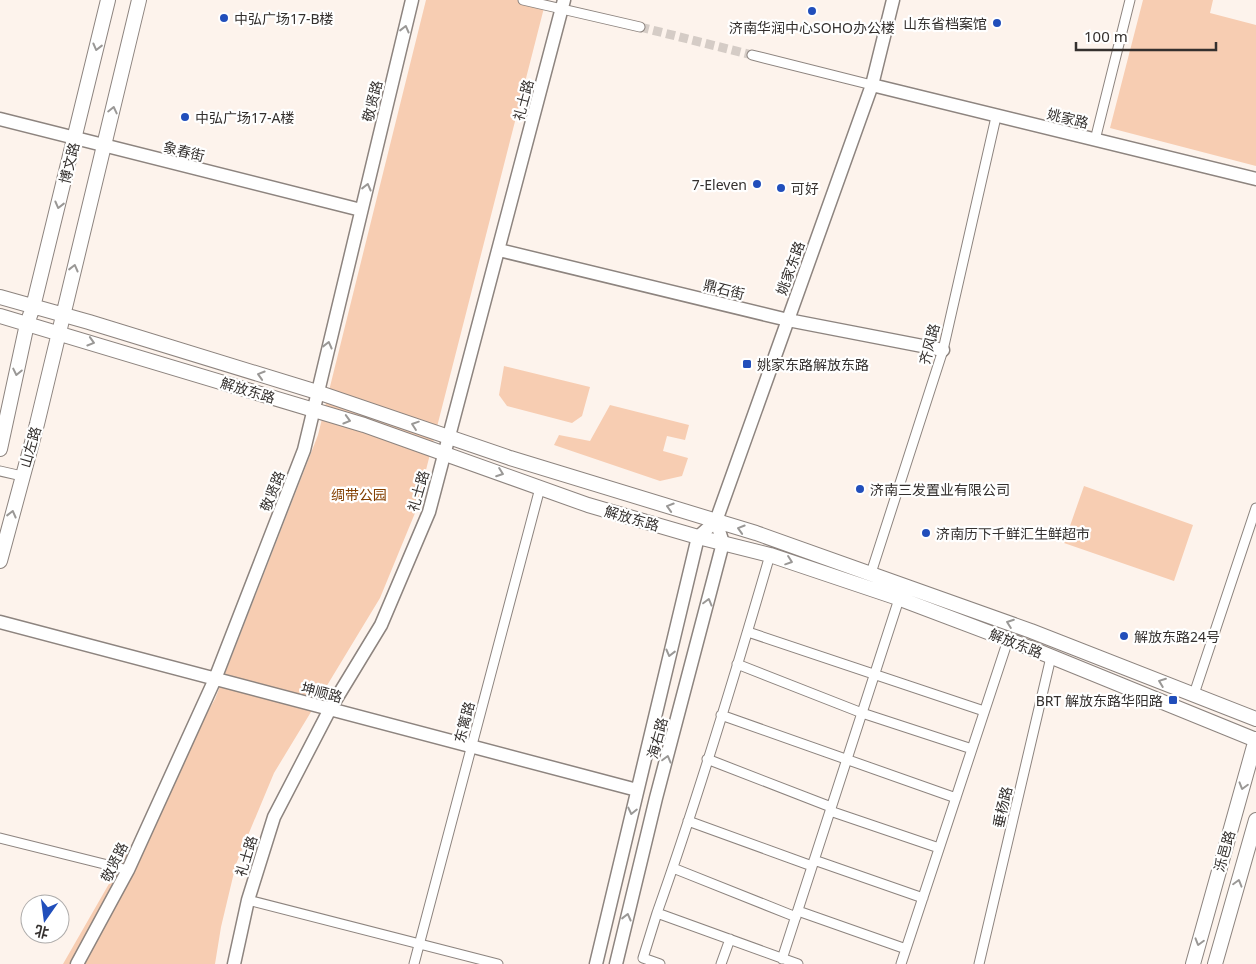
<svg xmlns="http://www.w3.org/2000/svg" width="1256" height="964" viewBox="0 0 1256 964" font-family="'Noto Sans','Noto Sans SC',sans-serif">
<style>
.green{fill:#f7cdb2}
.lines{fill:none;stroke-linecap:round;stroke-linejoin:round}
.street-tunnel{stroke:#d5ccc6;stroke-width:9;stroke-dasharray:9 4.5;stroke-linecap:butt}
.street-casing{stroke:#8d847f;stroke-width:11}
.secondary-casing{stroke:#8d847f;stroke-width:15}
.primary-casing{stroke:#8d847f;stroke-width:16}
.street{stroke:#fff;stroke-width:9}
.secondary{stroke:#fff;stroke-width:12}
.primary{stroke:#fff;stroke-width:14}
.oneway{stroke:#9a9896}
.poi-dot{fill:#214ebb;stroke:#fff;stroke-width:2}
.labels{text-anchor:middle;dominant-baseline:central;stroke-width:4.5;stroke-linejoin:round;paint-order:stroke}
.poi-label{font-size:14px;fill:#34302e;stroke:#fff;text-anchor:start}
.street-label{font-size:14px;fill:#34302e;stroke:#fff}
.park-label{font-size:14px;fill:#833f00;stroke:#fff}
</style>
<rect width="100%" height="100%" fill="#fdf3ec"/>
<path class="green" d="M426,0H546L415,513L380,598L274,773L236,864L221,927L215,964H63L215,699L318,435Z
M1143,0H1213L1210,13L1256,25V166L1110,128Z
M504,366L590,387L582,416L572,423L507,406L499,395Z
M610,405L689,425L685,440L667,436L663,451L688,458L682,476L660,481L554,445L559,435L590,441Z
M1084,486L1193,525L1174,581L1064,543Z"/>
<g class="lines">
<path class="street-tunnel" d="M640,27L752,55"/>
<defs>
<path id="street" d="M523,0L640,27
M752,55L872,85
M1095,140L1130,0
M0,471L22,476
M871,573L943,350L996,117
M748,632L984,711
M737,664L862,713L972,749
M1194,694L1256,508
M721,715L956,798
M707,759L831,807
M830,811L939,848
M688,821L812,866
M0,838L128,870
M814,860L923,898
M673,868L796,917
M248,900L498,964
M798,911L906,949
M657,913C699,795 735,675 770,555
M782,959L899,599
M414,964L540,488
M660,964L643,958L657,913L798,964
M721,964L730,939
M901,964L1008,640
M979,964L1051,657"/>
<path id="secondary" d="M872,85L1256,179
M0,119L361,210
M499,250L788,320L943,350
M0,622L637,790
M77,964L128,870L215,679L304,450L412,0
M234,964L248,900L274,817L330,709L381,625L429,512L564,0
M596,964L698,537L716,521L872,85L893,0
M616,964L656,798L723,543L716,521"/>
<path id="primary" d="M0,297L89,322L317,392L510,458L756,533L1031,631L1256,719
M0,316L364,425L588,505L698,537L770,555L895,597L1030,648L1256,740
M0,449L27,324L33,307L108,0
M0,561L37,424L139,0
M1193,964L1256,739
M1215,964L1256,820"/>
</defs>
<use href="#street" class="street-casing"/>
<use href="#secondary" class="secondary-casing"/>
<use href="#primary" class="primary-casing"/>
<use href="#street" class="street"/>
<use href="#secondary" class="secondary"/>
<use href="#primary" class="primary"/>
</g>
<defs><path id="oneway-chevron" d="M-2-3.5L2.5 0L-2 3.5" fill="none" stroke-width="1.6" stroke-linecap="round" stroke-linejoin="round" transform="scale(1.25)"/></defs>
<g class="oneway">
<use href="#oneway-chevron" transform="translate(405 29) rotate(-76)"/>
<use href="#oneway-chevron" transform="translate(97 47) rotate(104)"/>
<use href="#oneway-chevron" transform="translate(113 110) rotate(-77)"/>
<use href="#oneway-chevron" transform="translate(367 187) rotate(-76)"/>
<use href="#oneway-chevron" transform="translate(59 205) rotate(104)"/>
<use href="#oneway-chevron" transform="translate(74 268) rotate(-76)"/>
<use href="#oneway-chevron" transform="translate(91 342) rotate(17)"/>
<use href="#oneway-chevron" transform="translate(328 345) rotate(-76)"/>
<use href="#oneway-chevron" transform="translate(17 372) rotate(102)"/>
<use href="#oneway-chevron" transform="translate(261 375) rotate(-163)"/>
<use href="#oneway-chevron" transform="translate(347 420) rotate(16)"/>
<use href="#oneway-chevron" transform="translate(415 425) rotate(-161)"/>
<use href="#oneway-chevron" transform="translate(500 473) rotate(20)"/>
<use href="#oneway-chevron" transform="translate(670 507) rotate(-163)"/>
<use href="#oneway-chevron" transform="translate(12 514) rotate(-76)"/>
<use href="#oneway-chevron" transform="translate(741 529) rotate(-163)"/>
<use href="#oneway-chevron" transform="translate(789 561) rotate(19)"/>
<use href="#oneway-chevron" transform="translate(708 602) rotate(-75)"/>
<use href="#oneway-chevron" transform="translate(1010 623) rotate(-160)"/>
<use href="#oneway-chevron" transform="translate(670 653) rotate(104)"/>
<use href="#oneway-chevron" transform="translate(1162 682) rotate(-159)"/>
<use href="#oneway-chevron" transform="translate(667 759) rotate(-75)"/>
<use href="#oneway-chevron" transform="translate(1243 786) rotate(106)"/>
<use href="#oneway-chevron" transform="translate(632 811) rotate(103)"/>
<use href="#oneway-chevron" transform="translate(1238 883) rotate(-74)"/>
<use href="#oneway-chevron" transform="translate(627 917) rotate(-76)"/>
<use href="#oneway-chevron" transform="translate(1199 942) rotate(106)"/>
</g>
<g class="poi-dot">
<circle cx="812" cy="11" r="5"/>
<circle cx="224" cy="18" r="5"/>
<circle cx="997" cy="23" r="5"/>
<circle cx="185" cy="117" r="5"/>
<circle cx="757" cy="184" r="5"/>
<circle cx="781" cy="188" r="5"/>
<rect x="742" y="359" width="10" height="10" rx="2.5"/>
<circle cx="860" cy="489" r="5"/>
<circle cx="926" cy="533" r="5"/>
<circle cx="1124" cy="636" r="5"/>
<rect x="1168" y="695" width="10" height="10" rx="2.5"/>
</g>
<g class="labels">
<g class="poi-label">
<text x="234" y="18">中弘广场17-B楼</text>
<text x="987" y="23" text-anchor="end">山东省档案馆</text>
<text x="812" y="27" text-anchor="middle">济南华润中心SOHO办公楼</text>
<text x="195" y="117">中弘广场17-A楼</text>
<text x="747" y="184" text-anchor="end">7-Eleven</text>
<text x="791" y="188">可好</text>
<text x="757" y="364">姚家东路解放东路</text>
<text x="870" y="489">济南三发置业有限公司</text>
<text x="936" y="533">济南历下千鲜汇生鲜超市</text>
<text x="1134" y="636">解放东路24号</text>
<text x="1163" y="700" text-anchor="end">BRT 解放东路华阳路</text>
</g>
<g class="street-label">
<text transform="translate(523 100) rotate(-75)">礼士路</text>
<text transform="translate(372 101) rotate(-76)">敬贤路</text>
<text transform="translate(1068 118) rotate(14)">姚家路</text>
<text transform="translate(184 151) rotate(14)">象春街</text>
<text transform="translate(69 163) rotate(-76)">博文路</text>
<text transform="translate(790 268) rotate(-70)">姚家东路</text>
<text transform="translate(724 289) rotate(14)">鼎石街</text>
<text transform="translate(929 344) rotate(-75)">齐风路</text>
<text transform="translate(248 390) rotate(17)">解放东路</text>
<text transform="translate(30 447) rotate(-74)">山左路</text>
<text transform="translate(272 491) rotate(-69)">敬贤路</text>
<text transform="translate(418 491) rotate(-74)">礼士路</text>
<text transform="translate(632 518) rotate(16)">解放东路</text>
<text transform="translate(1016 643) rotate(21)">解放东路</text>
<text transform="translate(322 692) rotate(15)">坤顺路</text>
<text transform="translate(464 722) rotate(-75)">东篱路</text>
<text transform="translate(657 738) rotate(-75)">海右路</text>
<text transform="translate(1002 807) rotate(-77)">垂杨路</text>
<text transform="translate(1224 851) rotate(-74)">泺邑路</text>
<text transform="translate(246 856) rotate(-73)">礼士路</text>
<text transform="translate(114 862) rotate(-64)">敬贤路</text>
</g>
<g class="park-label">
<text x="359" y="494">绸带公园</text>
</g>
</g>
<g transform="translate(45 919) rotate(194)"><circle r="24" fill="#ffffff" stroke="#aeacab"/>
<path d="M0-4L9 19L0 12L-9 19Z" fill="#214ebb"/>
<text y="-8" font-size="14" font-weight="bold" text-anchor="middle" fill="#34302e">北</text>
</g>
<path d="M1076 42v8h140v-8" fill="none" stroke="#34302e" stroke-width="2.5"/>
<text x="1084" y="42" font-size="15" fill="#34302e" stroke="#ffffff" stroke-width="4" paint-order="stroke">100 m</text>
</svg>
